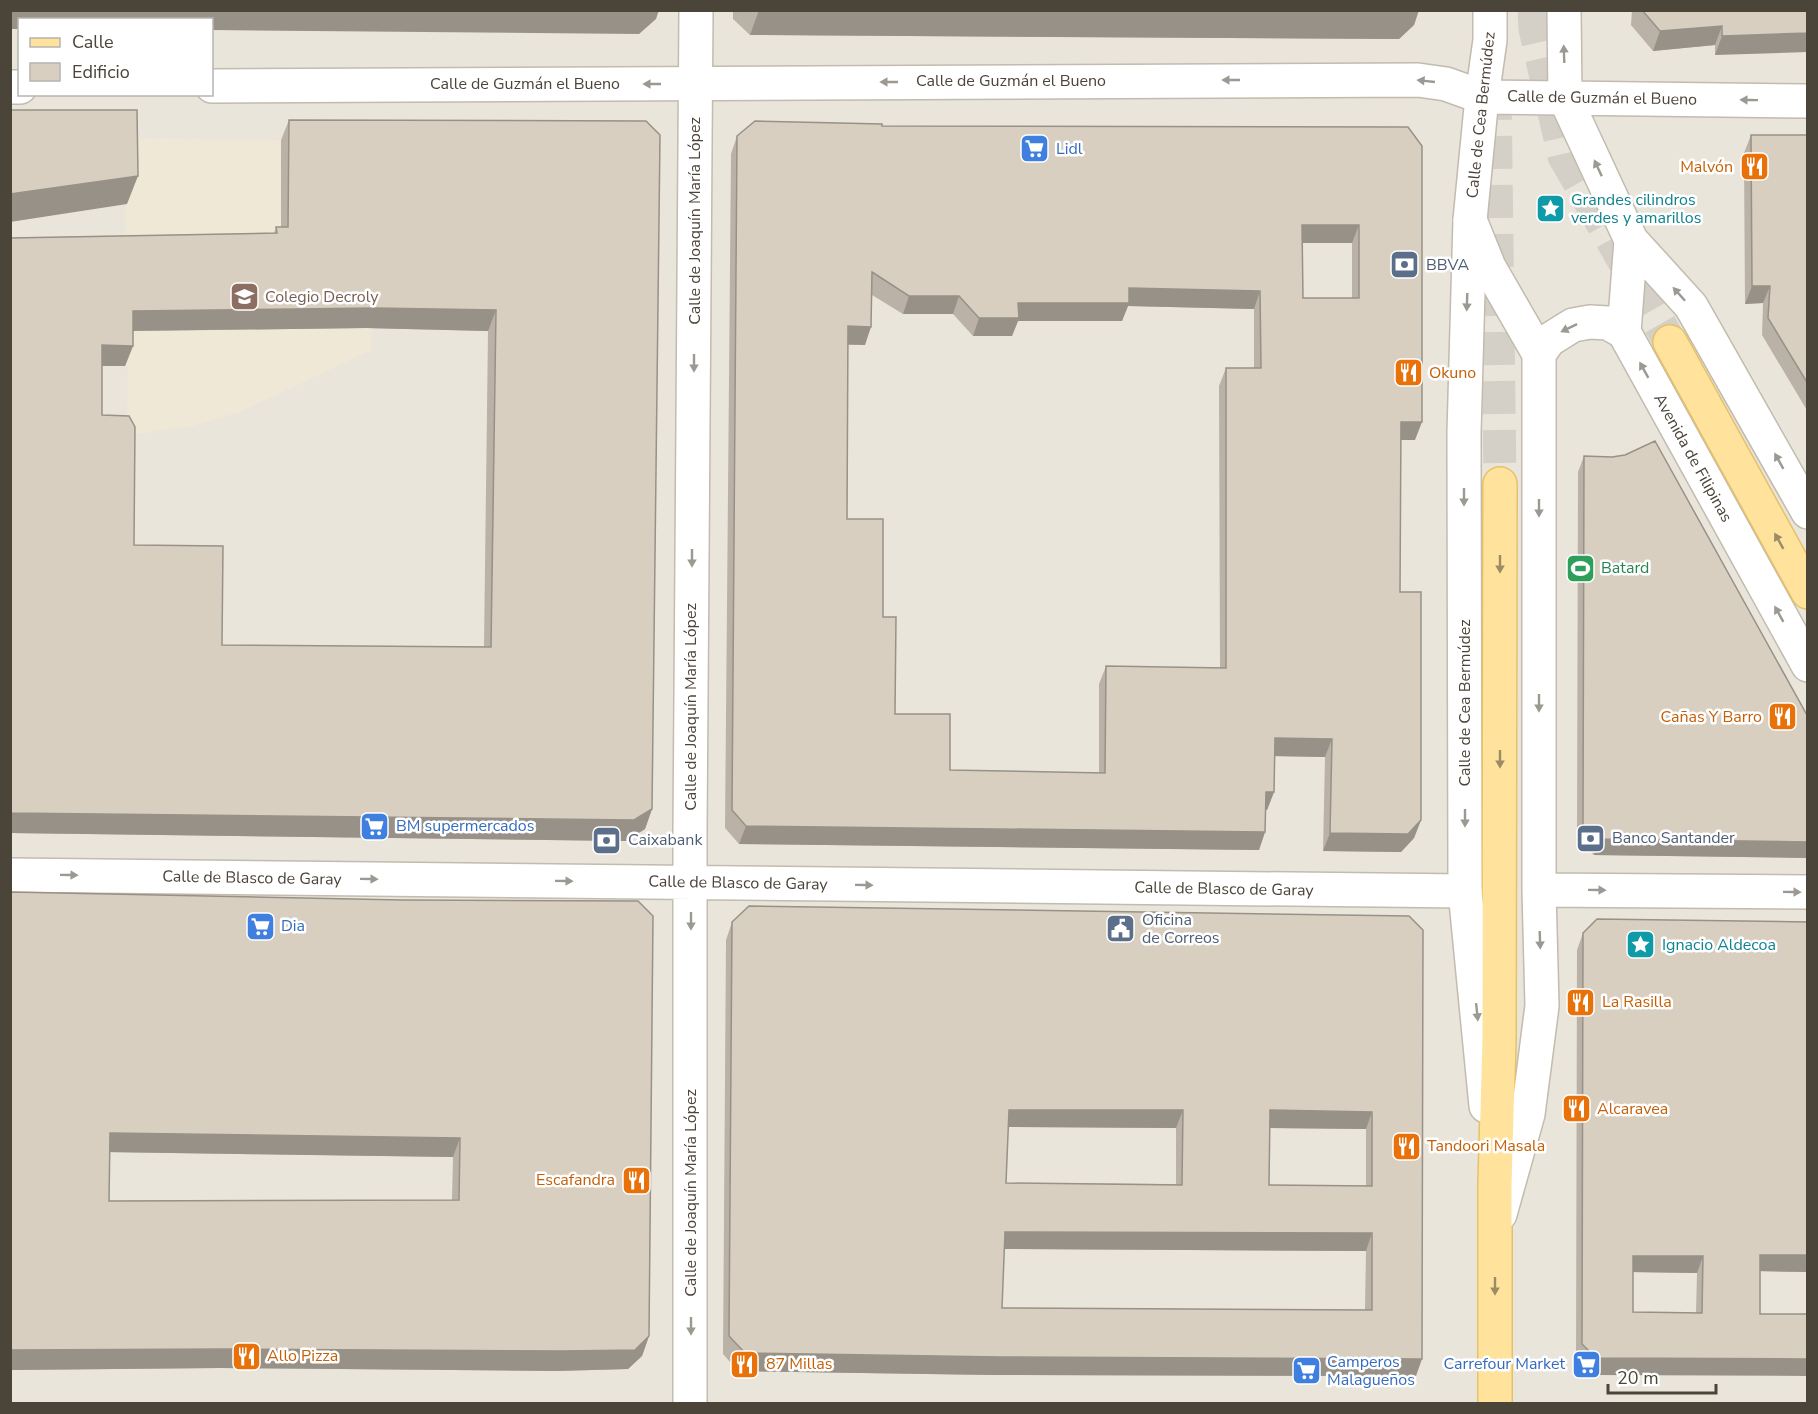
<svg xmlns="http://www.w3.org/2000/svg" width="1818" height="1414" viewBox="0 0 1818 1414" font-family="'Nunito Sans',sans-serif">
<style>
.residential{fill:#eae5da;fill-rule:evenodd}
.education{fill:#efe8d6}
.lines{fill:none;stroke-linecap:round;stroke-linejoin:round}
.primary-tunnel{stroke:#d4d0c8;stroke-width:33;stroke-dasharray:33 16;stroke-linecap:butt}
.minor-casing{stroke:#c2bbae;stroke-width:36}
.tertiary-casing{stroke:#c2bbae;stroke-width:36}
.primary-casing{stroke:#e6c16a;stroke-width:36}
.minor{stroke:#fff;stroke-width:33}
.tertiary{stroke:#fff;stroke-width:33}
.primary{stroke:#ffe39c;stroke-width:33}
.wall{fill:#bab2a6;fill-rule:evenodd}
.shaded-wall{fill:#979187}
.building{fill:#d8cfc1;stroke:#979187;stroke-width:1.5;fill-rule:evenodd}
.oneway{fill:#9c9892}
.oneway2{fill:#9c8c66}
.labels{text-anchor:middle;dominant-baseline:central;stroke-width:5;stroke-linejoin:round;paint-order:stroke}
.street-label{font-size:16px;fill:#4b4439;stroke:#fff}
.shop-label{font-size:16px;fill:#366cbe;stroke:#fff;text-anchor:start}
.food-label{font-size:16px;fill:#c56008;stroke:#fff;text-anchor:start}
.culture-label{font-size:16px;fill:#0d838f;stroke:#fff;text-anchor:start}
.service-label{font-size:16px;fill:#4e5e75;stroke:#fff;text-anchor:start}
.education-label{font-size:16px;fill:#785e54;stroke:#fff;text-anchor:start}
.leisure-label{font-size:16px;fill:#27864d;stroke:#fff;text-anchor:start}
</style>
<rect width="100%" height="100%" fill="#f6f3ec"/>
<path class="residential" d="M11,11H1807V1403H11ZM20,20H212V94H20Z"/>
<path class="education" d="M126,139L342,140L367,328H372L371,350L240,412L192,426L127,435L128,367L125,366Z"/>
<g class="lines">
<path class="primary-tunnel" d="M1534,10L1535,29L1564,156L1670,342
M1495,87L1500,484"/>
<defs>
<path id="minor" d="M1470,220L1489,267L1539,354
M10,875L1465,891
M1539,890L1808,892
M1500,1214L1528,1114L1542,1006L1539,890V354L1549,340L1573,325L1590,322L1608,323L1624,332
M690,1404V832L696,10"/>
<path id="tertiary" d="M1564,10L1565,98L1631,240L1691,306L1808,512
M212,86L1418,80L1446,84L1482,97L1808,101
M10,87H20
M1631,240L1624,332L1808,665
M1486,1106L1465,891L1464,433L1470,220L1482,97L1490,40V10"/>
<path id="primary" d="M1670,342L1808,592
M1495,1404V1185L1499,1039L1500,484"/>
</defs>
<use href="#minor" class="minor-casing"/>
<use href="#tertiary" class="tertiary-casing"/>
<use href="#primary" class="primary-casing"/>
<use href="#minor" class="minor"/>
<use href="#tertiary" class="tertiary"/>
<use href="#primary" class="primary"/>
</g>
<path class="wall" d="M733,10H1419L1414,25L1399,39L750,35L733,19Z
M1632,10H1808L1715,55V45L1653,51L1631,25Z
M289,120L646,121L652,809L645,829L626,841L10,833V238L274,233L276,227H281V140ZM366,328L488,331L484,647L222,645L134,545L102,415V366H125L133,346V331Z
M882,126L1408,127L1415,440H1401L1400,592L1421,820L1414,838L1401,852L1323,851L1325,757L1274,756V792L1267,810H1265V832L1259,850L739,844L725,828L731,154L737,136ZM1302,243H1352V298H1303ZM872,295L903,314H953L973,336H1012L1018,321H1122L1128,306L1254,309V368H1226L1219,386L1220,668L1106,666L1099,684V773L950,770L895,714L883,617L847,519L848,345H865Z
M1751,135H1808V412L1762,335L1763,303L1745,304L1744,153Z
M1584,456L1808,717V858L1594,855L1577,840L1578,472Z
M10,892L402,900L649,1336L642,1356L628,1369L555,1371L219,1368L10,1370ZM110,1152L453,1157L452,1200L109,1201Z
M1409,916L1416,1376L994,1375L738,1371L723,1354L726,940L732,922ZM1008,1127L1176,1128V1184L1006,1183ZM1270,1128L1366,1129V1186L1269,1185ZM1004,1249L1366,1251L1365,1310L1002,1308Z
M1808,922V1272L1760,1271V1314L1590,1375L1576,1360L1577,950L1583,933ZM1633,1272L1697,1273L1696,1313L1633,1312Z"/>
<path class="shaded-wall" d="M10,10H659L656,19L639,34L212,30V20H20V29H10Z
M759,10H1419L1414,25L1399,39L750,35Z
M1722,26L1715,45L1653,51L1660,31Z
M1808,33V52L1715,55L1722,36Z
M138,176L127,204L10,222V194Z
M1302,225H1359L1352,243H1296Z
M1752,286H1770L1763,303L1745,304Z
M1129,288L1260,291L1254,309L1128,306L1122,321H1018L1012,336H973L979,318L1018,303Z
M909,296H959L953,314H903Z
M374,308L496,310L488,331L366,328L125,331L133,311Z
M848,326L871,327L865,345L841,344Z
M102,345L133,346L125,366H95Z
M1401,422H1422L1415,440H1394Z
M1275,738L1332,739L1325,757L1268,756Z
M1266,792H1274L1267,810H1259Z
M652,809L645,829L626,841L10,833V813Z
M1421,820L1414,838L1401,852L1323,851L1330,833Z
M746,826L1265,832L1259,850L739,844Z
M1599,839L1808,842V858L1594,855Z
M1009,1110H1183L1176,1128L1003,1127Z
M1270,1110L1372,1112L1366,1129L1263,1128Z
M110,1133L460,1138L453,1157L103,1152Z
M1005,1232L1372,1233L1366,1251L998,1249Z
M1760,1255H1808V1272L1754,1271Z
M1633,1256H1703L1697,1273L1627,1272Z
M649,1336L642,1356L628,1369L555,1371L219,1368L10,1370V1350L226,1349Z
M745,1353L1422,1359L1416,1376L994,1375L738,1371Z
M1596,1358L1808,1359V1376L1590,1375Z"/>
<path class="building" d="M1642,10H1808V33L1722,36V26L1660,31Z
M10,110H137L138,176L10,194Z
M289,120L646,121L660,135L652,809L634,820L10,813V238L277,233L276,227H288ZM374,308L496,310L491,647L222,645L223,546L134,545L135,427L129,416L102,415V345L133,346V311Z
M755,121L882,124V126L1408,127L1422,146V422H1401L1400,592H1421V820L1408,834L1330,833L1332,739L1275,738L1274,792H1266L1265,832L746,826L732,810L737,136ZM1302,225H1359V298H1303ZM872,272L909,296H959L979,318H1019L1018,303H1129V288L1260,291L1261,368H1226V668L1106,666L1105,773L950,770V714H895L896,617H883V519H847L848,326L871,327Z
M1751,135H1808V384L1768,318L1770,286H1752Z
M1655,441L1808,717V842L1599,839L1583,824L1584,456L1612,457L1625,455Z
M10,892L402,900L638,901L653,916L649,1336L635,1350L562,1351L226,1349L10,1350ZM110,1133L460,1138L459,1200L109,1201Z
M749,906L1409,916L1423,930L1422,1359L1001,1357L745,1353L729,1336L732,922ZM1009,1110H1183L1182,1185L1006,1183ZM1270,1110L1372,1112V1186L1269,1185ZM1005,1232L1372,1233V1310L1002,1308Z
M1597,919L1808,922V1255H1760V1314H1808V1359L1596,1358L1582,1344L1583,933ZM1633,1256H1703L1702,1313L1633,1312Z"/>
<defs><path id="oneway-solid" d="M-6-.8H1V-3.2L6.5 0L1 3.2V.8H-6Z" transform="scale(1.5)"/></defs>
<g class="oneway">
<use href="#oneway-solid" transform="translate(1564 54) rotate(-92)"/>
<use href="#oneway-solid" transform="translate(1231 80) rotate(180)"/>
<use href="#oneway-solid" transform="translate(1426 81) rotate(-174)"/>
<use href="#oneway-solid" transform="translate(889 82) rotate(180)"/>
<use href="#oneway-solid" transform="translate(652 84) rotate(180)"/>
<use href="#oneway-solid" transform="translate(1749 100) rotate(-179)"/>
<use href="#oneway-solid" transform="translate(1598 168) rotate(-115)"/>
<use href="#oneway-solid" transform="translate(1679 294) rotate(-132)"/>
<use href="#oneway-solid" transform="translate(1467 302) rotate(92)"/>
<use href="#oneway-solid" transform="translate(1569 328) rotate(154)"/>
<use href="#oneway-solid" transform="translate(694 363) rotate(90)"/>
<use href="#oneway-solid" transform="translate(1644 370) rotate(-119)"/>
<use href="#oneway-solid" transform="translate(1779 461) rotate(-119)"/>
<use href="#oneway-solid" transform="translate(1464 497) rotate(90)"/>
<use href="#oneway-solid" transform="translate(1539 508) rotate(90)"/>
<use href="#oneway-solid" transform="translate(692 558) rotate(90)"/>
<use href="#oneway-solid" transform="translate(1779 614) rotate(-119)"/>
<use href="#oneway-solid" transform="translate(1539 703) rotate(90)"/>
<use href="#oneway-solid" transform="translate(1465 818) rotate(90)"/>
<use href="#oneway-solid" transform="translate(69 875) rotate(1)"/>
<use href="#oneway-solid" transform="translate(369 879) rotate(1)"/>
<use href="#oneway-solid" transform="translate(564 881) rotate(1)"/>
<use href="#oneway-solid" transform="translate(864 885) rotate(1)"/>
<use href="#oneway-solid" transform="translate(1597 890) rotate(1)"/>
<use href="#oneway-solid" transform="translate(1792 892) rotate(1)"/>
<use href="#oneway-solid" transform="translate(691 921) rotate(90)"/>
<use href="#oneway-solid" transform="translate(1540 940) rotate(88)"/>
<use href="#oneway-solid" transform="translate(1477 1012) rotate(84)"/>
<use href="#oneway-solid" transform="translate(691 1326) rotate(90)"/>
</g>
<g class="oneway2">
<use href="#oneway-solid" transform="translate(1779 541) rotate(-119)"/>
<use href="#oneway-solid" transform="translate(1500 564) rotate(90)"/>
<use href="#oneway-solid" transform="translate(1500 759) rotate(90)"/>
<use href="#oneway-solid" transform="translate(1495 1286) rotate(90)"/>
</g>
<defs>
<symbol id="supermarket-square" viewBox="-11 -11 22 22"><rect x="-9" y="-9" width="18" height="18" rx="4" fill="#3f7fe0" stroke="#fff"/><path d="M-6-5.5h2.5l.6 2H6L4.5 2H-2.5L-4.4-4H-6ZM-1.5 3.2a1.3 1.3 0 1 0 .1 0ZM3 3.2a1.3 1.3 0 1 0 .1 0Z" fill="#fff"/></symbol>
<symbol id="restaurant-square" viewBox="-11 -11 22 22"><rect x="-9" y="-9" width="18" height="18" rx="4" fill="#e8710a" stroke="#fff"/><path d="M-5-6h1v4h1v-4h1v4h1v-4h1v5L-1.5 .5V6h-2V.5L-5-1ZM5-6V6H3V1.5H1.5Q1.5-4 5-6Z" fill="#fff"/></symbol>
<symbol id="sight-square" viewBox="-11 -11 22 22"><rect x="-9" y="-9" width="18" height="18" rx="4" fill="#0f9aa8" stroke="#fff"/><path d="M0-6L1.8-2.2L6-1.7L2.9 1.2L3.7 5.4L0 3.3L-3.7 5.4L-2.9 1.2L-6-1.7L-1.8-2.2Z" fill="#fff"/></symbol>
<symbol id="bank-square" viewBox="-11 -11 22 22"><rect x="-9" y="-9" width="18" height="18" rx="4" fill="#5c6f8a" stroke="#fff"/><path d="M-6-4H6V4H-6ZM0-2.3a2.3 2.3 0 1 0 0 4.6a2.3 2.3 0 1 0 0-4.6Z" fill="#fff"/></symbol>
<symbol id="school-square" viewBox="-11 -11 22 22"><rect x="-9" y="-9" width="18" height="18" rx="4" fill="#8d6e63" stroke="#fff"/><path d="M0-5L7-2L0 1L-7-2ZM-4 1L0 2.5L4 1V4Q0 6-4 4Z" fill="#fff"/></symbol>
<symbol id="stadium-square" viewBox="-11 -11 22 22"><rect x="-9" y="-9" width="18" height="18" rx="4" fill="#2e9e5b" stroke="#fff"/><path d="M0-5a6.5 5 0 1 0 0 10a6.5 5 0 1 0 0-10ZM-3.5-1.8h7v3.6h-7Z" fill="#fff"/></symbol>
<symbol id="civic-square" viewBox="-11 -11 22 22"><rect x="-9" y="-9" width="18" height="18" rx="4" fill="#5c6f8a" stroke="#fff"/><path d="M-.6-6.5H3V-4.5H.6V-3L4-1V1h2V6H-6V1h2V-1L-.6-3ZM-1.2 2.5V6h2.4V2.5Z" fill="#fff"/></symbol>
</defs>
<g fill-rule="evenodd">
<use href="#supermarket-square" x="1018" y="132" width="33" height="33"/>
<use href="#restaurant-square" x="1738" y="150" width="33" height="33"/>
<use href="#sight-square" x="1534" y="192" width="33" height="33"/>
<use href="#bank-square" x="1388" y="248" width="33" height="33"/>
<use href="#school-square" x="228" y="280" width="33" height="33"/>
<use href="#restaurant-square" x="1392" y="356" width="33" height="33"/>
<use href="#stadium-square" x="1564" y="552" width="33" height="33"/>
<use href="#restaurant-square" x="1766" y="700" width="33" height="33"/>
<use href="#supermarket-square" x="358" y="810" width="33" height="33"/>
<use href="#bank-square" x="1574" y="822" width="33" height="33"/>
<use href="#bank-square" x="590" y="824" width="33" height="33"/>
<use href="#supermarket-square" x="244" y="910" width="33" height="33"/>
<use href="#civic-square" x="1104" y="912" width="33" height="33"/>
<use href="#sight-square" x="1624" y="928" width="33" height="33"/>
<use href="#restaurant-square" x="1564" y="986" width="33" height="33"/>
<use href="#restaurant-square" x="1560" y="1092" width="33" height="33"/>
<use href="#restaurant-square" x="1390" y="1130" width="33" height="33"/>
<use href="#restaurant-square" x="620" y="1164" width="33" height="33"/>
<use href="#restaurant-square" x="230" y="1340" width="33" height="33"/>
<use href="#restaurant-square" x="728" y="1348" width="33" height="33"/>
<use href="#supermarket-square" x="1570" y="1348" width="33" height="33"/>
<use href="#supermarket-square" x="1290" y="1354" width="33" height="33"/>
</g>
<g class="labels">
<g class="street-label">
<text x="1011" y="81">Calle de Guzmán el Bueno</text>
<text x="525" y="84">Calle de Guzmán el Bueno</text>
<text transform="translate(1602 98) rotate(1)">Calle de Guzmán el Bueno</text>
<text transform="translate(1481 115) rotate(-84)">Calle de Cea Bermúdez</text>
<text transform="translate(695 221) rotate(-90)">Calle de Joaquín María López</text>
<text transform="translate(1693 458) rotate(61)">Avenida de Filipinas</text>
<text transform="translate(1465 703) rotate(-90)">Calle de Cea Bermúdez</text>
<text transform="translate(691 707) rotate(-90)">Calle de Joaquín María López</text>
<text transform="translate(252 878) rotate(1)">Calle de Blasco de Garay</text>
<text transform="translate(738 883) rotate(1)">Calle de Blasco de Garay</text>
<text transform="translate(1224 889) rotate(1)">Calle de Blasco de Garay</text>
<text transform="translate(691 1193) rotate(-90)">Calle de Joaquín María López</text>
</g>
<g class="shop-label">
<text x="1056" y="149">Lidl</text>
<text x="396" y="826">BM supermercados</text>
<text x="281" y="926">Dia</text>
<text x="1327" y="1362">Camperos<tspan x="1327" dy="18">Malagueños</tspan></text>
<text x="1565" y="1364" text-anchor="end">Carrefour Market</text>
</g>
<g class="food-label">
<text x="1733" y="167" text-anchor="end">Malvón</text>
<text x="1429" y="373">Okuno</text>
<text x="1762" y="717" text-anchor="end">Cañas Y Barro</text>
<text x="1602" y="1002">La Rasilla</text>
<text x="1597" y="1109">Alcaravea</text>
<text x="1427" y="1146">Tandoori Masala</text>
<text x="615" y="1180" text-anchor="end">Escafandra</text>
<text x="267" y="1356">Allo Pizza</text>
<text x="766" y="1364">87 Millas</text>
</g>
<g class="culture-label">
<text x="1571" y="200">Grandes cilindros<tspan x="1571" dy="18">verdes y amarillos</tspan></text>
<text x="1662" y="945">Ignacio Aldecoa</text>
</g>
<g class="service-label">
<text x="1426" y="265">BBVA</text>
<text x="1612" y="838">Banco Santander</text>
<text x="628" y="840">Caixabank</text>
<text x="1142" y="920">Oficina<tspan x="1142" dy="18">de Correos</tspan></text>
</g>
<g class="education-label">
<text x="265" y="297">Colegio Decroly</text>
</g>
<g class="leisure-label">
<text x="1601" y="568">Batard</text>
</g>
</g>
<rect width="1818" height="1414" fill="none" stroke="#4b4439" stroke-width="24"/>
<rect x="18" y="18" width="195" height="78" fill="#ffffff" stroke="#b7b4b0" stroke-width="1.5"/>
<rect x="30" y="38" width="30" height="9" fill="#ffe39c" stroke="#b7b4b0" stroke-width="1.5"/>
<text x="72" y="48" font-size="18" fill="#4b4439">Calle</text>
<rect x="30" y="63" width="30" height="18" fill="#d8cfc1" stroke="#b7b4b0" stroke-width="1.5"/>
<text x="72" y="78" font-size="18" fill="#4b4439">Edificio</text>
<path d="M1608 1384v9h108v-9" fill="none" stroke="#4b4439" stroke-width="3"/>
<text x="1617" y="1384" font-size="18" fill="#4b4439" stroke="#ffffff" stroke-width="4.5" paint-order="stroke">20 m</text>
</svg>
